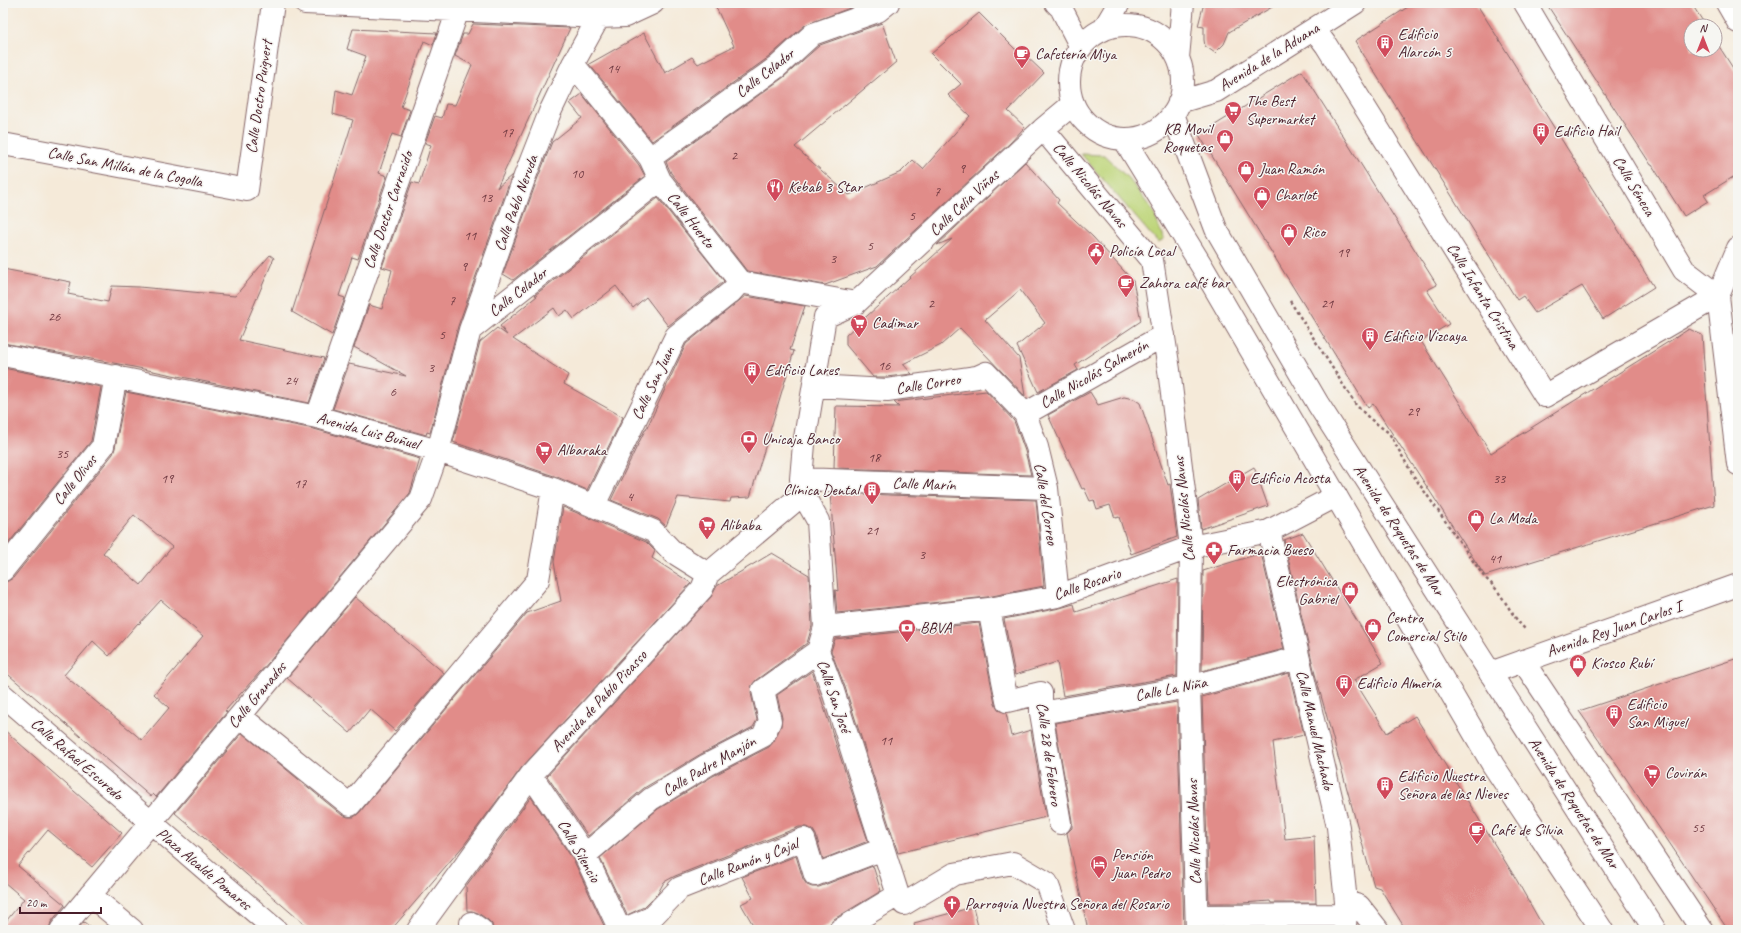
<svg xmlns="http://www.w3.org/2000/svg" width="1741" height="933" viewBox="0 0 1741 933" font-family="Caveat,sans-serif">
<style>
.green{fill:#bed579;stroke:#847a52}
.building{fill:#e18c89;fill-rule:evenodd}
.lines{fill:none;stroke-linecap:round;stroke-linejoin:round}
.minor-casing{stroke:#866668;stroke-width:24}
.major-casing{stroke:#866668;stroke-width:24}
.path{stroke:#866668;stroke-width:2.5;stroke-dasharray:3 3;stroke-linecap:butt}
.minor{stroke:#fff;stroke-width:22}
.major{stroke:#fff;stroke-width:22}
.labels{text-anchor:middle;dominant-baseline:central;stroke-width:3;stroke-linejoin:round;paint-order:stroke}
.number-label{font-size:14px;fill:#703a42}
.poi-label{font-size:16px;fill:#4a1f2b;stroke:#f6f6f2;text-anchor:start}
.street-label{font-size:16px;fill:#4a1f2b;stroke:#f6f6f2}
</style>
<rect width="100%" height="100%" fill="#f6f6f2"/>
<filter id="ink" filterUnits="userSpaceOnUse"><feTurbulence type="fractalNoise" baseFrequency=".025" numOctaves="2"/><feDisplacementMap in="SourceGraphic" scale="8" xChannelSelector="R" yChannelSelector="G"/><feConvolveMatrix kernelMatrix="1 2 1 2 8 2 1 2 1" color-interpolation-filters="sRGB"/></filter>
<filter id="wash" filterUnits="userSpaceOnUse"><feTurbulence type="fractalNoise" baseFrequency=".012" numOctaves="4" result="noise"/><feDisplacementMap in="SourceGraphic" scale="16" xChannelSelector="R" yChannelSelector="G"/><feGaussianBlur stdDeviation="0.9" result="paint"/><feColorMatrix in="noise" values="0 0 0 0 0 0 0 0 0 0 0 0 0 0 0 0 0 1.4 0 .05"/><feComposite in="paint" operator="in"/></filter>
<g filter="url(#wash)">
<rect width="100%" height="100%" fill="#f5ead9"/>
<path class="green" d="M1081,154L1104,155L1129,179L1153,211L1164,240L1158,243Z"/>
<g id="blocks">
<path class="building" d="M714,3H863L805,25L769,57L652,141L589,64L644,33L665,73L692,57L698,64L734,46Z
M1204,3H1279L1229,32L1224,44L1215,53L1205,46L1204,40V27L1198,26Z
M1414,3H1476L1654,287L1603,319L1582,286L1535,313L1523,296L1517,300L1355,41Z
M1546,3H1691L1706,26H1691V50H1715V40L1738,76V174L1704,195L1708,201L1684,216L1652,165H1651Z
M979,13L1019,53L1021,51L1044,73L1008,111L1025,127L1010,143L877,266L825,285L747,271L671,173L666,162L784,77L820,45L882,23L896,62L795,147L849,195L901,172L913,160L923,169L970,116L948,95L961,84L931,54Z
M473,24L570,28L497,188L512,175L458,326L430,433L427,432L426,435L333,409L349,364L406,376L354,347L369,305L382,309L392,270L382,267L412,182L419,184L431,145L425,143L435,116L442,118L446,104L455,105L472,65L455,56L463,34H468Z
M353,29L437,33L433,45L424,41L401,107L410,110L401,137L392,134L379,173L387,176L358,259L352,257L339,296L345,298L332,335L292,312L353,120L333,114L336,90L352,95L366,56L347,49Z
M1302,71L1437,285L1427,290L1449,324L1421,341L1491,453L1689,329L1702,335L1714,505L1485,576L1373,404L1368,408L1199,135Z
M582,94L639,165L645,176L513,280L503,274L537,180L552,142L582,118L570,103Z
M1025,162L1059,200L1057,203L1093,237L1133,281L1141,321L1075,365L1078,370L1038,392L1017,346L1045,323L1020,290L985,320L1019,358L1025,396L960,328L941,345L903,364L912,374L886,377H873L846,345V335L952,239L937,245Z
M658,198L724,281L722,283L668,326L646,297L633,308L616,286L574,319L567,310L559,316L554,308L513,339L568,375L564,384L623,417L587,490L557,477L453,442L480,342L497,328L507,335L500,326L537,296L535,295Z
M270,255L274,258L239,340L324,358L309,403L119,364L3,343V269L71,282L68,294L108,302L112,286L139,287L235,296Z
M745,296L805,306L790,350L794,351L750,497L731,498L730,502L678,497L666,526L658,519L611,500L645,430H646L686,344Z
M3,368L101,387L91,441L3,550Z
M986,391L1014,421L1025,451L1031,475L834,468L836,406L899,407L894,402Z
M126,392L314,429L420,459L410,493L269,662L225,711L227,712L156,797L153,794L151,797L3,670V582L8,581L13,578L113,454L115,448ZM134,515L172,547L141,585L103,553ZM161,600L203,636L154,694L169,708L142,740L64,675L93,641L109,656L138,623L139,624Z
M1090,392L1098,405L1124,397L1134,399L1140,403L1168,485L1170,484L1177,537L1131,554L1119,517L1115,518L1110,505L1097,509L1094,500L1090,501L1084,488L1082,489L1048,415Z
M1254,467L1268,506L1201,529L1198,500Z
M830,493L1036,500L1044,586L987,597L837,613L835,590L838,591Z
M563,507L646,542L655,551L652,558L691,583L522,767L464,845L391,930H311L175,813L242,733L342,815L348,817H354L359,813L527,613L561,601L554,562Z
M1303,533L1383,663L1354,680L1387,733L1415,716L1516,879L1545,930H1406L1380,888L1374,886L1315,674L1284,540Z
M772,553L809,575L812,626L807,643L756,680L752,685L751,693L757,720L753,727L701,754L644,788L588,836L547,776L711,597L717,586Z
M1261,553L1284,649L1202,671L1203,571Z
M1178,579L1177,676L1063,696L1057,662L1015,675L1004,619L1060,608L1074,604L1076,612Z
M355,597L444,673L395,731L370,709L350,733L287,678Z
M979,623L995,704L998,710L1006,713L1011,736L1031,730L1046,817L898,853L845,687L831,651L835,639Z
M1738,658V930H1728L1623,774L1579,711Z
M812,671L868,841L823,859L816,835L813,830L807,827H799L675,876L664,882L658,893L644,907L627,915L600,858L658,809L713,776L769,747L774,741L781,726L782,718L777,695Z
M1289,673L1304,735L1273,742L1285,839L1314,836L1316,903H1271L1270,901L1242,903H1209L1202,697Z
M1177,702L1184,930H1088L1067,833L1072,828V821L1055,723Z
M3,729L122,833L92,867L48,830L18,866L65,905L51,922L49,930H3V925L24,899L4,882L3,883Z
M531,797L574,861L606,930H493L492,924L488,920L478,913L472,911H467L466,886Z
M796,856L803,879L807,885L812,887H819L873,866L881,891L834,919L829,925L817,930H756L741,904L753,898L742,877Z
M973,907L979,930H915L914,923Z
M84,922L94,930H77Z
M1272,928H1317V930H1272Z"/>
</g>
</g>
<g filter="url(#ink)">
<use href="#blocks" fill-opacity="0" stroke="#866668" stroke-width="1"/>
<g class="lines">
<defs>
<path id="minor" d="M305,3L599,17L625,16L653,3
M1056,3L1061,8L1081,47
M1727,3L1738,22
M1314,29L1326,45L1545,396L1718,296L1684,270L1525,3
M573,64L650,158L660,180L740,282L856,303
M1179,102L1216,91L1355,3
M1043,129L1152,260L1169,370L1191,547L1189,687L1197,930
M3,144L247,190L273,3
M650,158L777,67L813,34L878,11L888,3
M1738,248L1718,296L1738,464
M470,330L660,180
M3,355L317,417L438,451L553,489L653,531L673,552L708,574
M814,386L887,390L977,377L986,373L1025,414L1037,447L1047,488L1058,596
M1025,414L1164,335
M317,417L458,10V3
M801,479L1047,488
M594,505L676,336L731,292L740,282
M1269,531L1338,827L1346,902L1345,930
M3,570L103,446L116,376
M989,609L1007,701L1041,693V713L1060,823
M825,627L989,609L1058,596L1191,547L1269,531L1336,496
M1523,661L1702,930
M1490,673L1738,585
M3,695L276,930
M1041,713L1189,687L1298,658
M240,716L350,805L538,580L553,489
M531,775L585,855L620,930
M585,855L651,799L707,765L763,736L770,721L763,690L818,651
M90,895L132,930
M1346,902L1359,906L1378,930
M1197,916L1346,915
M471,923L481,930
M61,930L421,499L438,451L470,330L525,176L550,112L573,64L599,17V3
M418,930L531,775L702,589L708,574L803,494
M622,930L651,918L680,888L804,839L815,875L883,849
M840,930L898,895
M1064,930L1047,883L1013,863L954,874L904,904L898,895L833,691L818,651L825,627L818,521L803,494L801,479L804,444L825,317L856,303L1043,129L1073,104"/>
<path id="major" d="M1069 82a57 57 0 1 1 114 0a57 57 0 1 1-114 0Z
M1103,30L1119,3
M1178,58L1183,3
M1173,114L1216,229L1318,404L1655,930
M1124,139L1203,268L1493,765L1602,930"/>
</defs>
<use href="#minor" class="minor-casing"/>
<use href="#major" class="major-casing"/>
<path class="path" d="M1290,301L1356,405L1369,418L1389,433L1413,475L1485,578C1503,592 1509,614 1526,630"/>
<use href="#minor" class="minor"/>
<use href="#major" class="major"/>
</g>
</g>
<defs>
<symbol id="building-pin" viewBox="-11 -11 22 30"><path d="M0 17L-7.5 6A9.5 9.5 0 1 1 7.5 6Z" fill="#d1495b" stroke="#f6f6f2"/><path d="M-4-6H4V6H1V3H-1V6H-4ZM-2.5-4.3h1.7v1.8h-1.7ZM.8-4.3h1.7v1.8H.8ZM-2.5-1h1.7V.8h-1.7ZM.8-1h1.7V.8H.8Z" fill="#fff"/></symbol>
<symbol id="cafe-pin" viewBox="-11 -11 22 30"><path d="M0 17L-7.5 6A9.5 9.5 0 1 1 7.5 6Z" fill="#d1495b" stroke="#f6f6f2"/><path d="M-5.5-4.5H6V0H3Q3 3.5 0 3.5H-2.5Q-5.5 3.5-5.5 0ZM3-3.2v2h1.7v-2ZM-6 4.5H4V6H-6Z" fill="#fff"/></symbol>
<symbol id="supermarket-pin" viewBox="-11 -11 22 30"><path d="M0 17L-7.5 6A9.5 9.5 0 1 1 7.5 6Z" fill="#d1495b" stroke="#f6f6f2"/><path d="M-6-5.5h2.5l.6 2H6L4.5 2H-2.5L-4.4-4H-6ZM-1.5 3.2a1.3 1.3 0 1 0 .1 0ZM3 3.2a1.3 1.3 0 1 0 .1 0Z" fill="#fff"/></symbol>
<symbol id="shop-pin" viewBox="-11 -11 22 30"><path d="M0 17L-7.5 6A9.5 9.5 0 1 1 7.5 6Z" fill="#d1495b" stroke="#f6f6f2"/><path d="M-5-2.5h2.3a2.7 3.5 0 0 1 5.4 0H5L5.5 6h-11ZM-1.5-2.5h3a1.5 2.3 0 0 0-3 0Z" fill="#fff"/></symbol>
<symbol id="restaurant-pin" viewBox="-11 -11 22 30"><path d="M0 17L-7.5 6A9.5 9.5 0 1 1 7.5 6Z" fill="#d1495b" stroke="#f6f6f2"/><path d="M-5-6h1v4h1v-4h1v4h1v-4h1v5L-1.5 .5V6h-2V.5L-5-1ZM5-6V6H3V1.5H1.5Q1.5-4 5-6Z" fill="#fff"/></symbol>
<symbol id="civic-pin" viewBox="-11 -11 22 30"><path d="M0 17L-7.5 6A9.5 9.5 0 1 1 7.5 6Z" fill="#d1495b" stroke="#f6f6f2"/><path d="M-.6-6.5H3V-4.5H.6V-3L4-1V1h2V6H-6V1h2V-1L-.6-3ZM-1.2 2.5V6h2.4V2.5Z" fill="#fff"/></symbol>
<symbol id="bank-pin" viewBox="-11 -11 22 30"><path d="M0 17L-7.5 6A9.5 9.5 0 1 1 7.5 6Z" fill="#d1495b" stroke="#f6f6f2"/><path d="M-6-4H6V4H-6ZM0-2.3a2.3 2.3 0 1 0 0 4.6a2.3 2.3 0 1 0 0-4.6Z" fill="#fff"/></symbol>
<symbol id="pharmacy-pin" viewBox="-11 -11 22 30"><path d="M0 17L-7.5 6A9.5 9.5 0 1 1 7.5 6Z" fill="#d1495b" stroke="#f6f6f2"/><path d="M-2-6h4v4h4v4h-4v4h-4v-4h-4v-4h4Z" fill="#fff"/></symbol>
<symbol id="hotel-pin" viewBox="-11 -11 22 30"><path d="M0 17L-7.5 6A9.5 9.5 0 1 1 7.5 6Z" fill="#d1495b" stroke="#f6f6f2"/><path d="M-6-4.5h1.5V1H6V5H4.5V3h-9V5H-6ZM-4 0a1.8 1.8 0 1 1 3.6 0ZM.5 0V-2.5h3Q6-2.5 6 0Z" fill="#fff"/></symbol>
<symbol id="church-pin" viewBox="-11 -11 22 30"><path d="M0 17L-7.5 6A9.5 9.5 0 1 1 7.5 6Z" fill="#d1495b" stroke="#f6f6f2"/><path d="M-1.2-6h2.4v3.5h3.3v2.4h-3.3V6h-2.4V-.1h-3.3v-2.4h3.3Z" fill="#fff"/></symbol>
</defs>
<g fill-rule="evenodd">
<use href="#building-pin" x="1375" y="33" width="20" height="27"/>
<use href="#cafe-pin" x="1012" y="44" width="20" height="27"/>
<use href="#supermarket-pin" x="1223" y="100" width="20" height="27"/>
<use href="#building-pin" x="1531" y="121" width="20" height="27"/>
<use href="#shop-pin" x="1215" y="128" width="20" height="27"/>
<use href="#shop-pin" x="1236" y="159" width="20" height="27"/>
<use href="#restaurant-pin" x="765" y="177" width="20" height="27"/>
<use href="#shop-pin" x="1252" y="185" width="20" height="27"/>
<use href="#shop-pin" x="1279" y="222" width="20" height="27"/>
<use href="#civic-pin" x="1086" y="241" width="20" height="27"/>
<use href="#cafe-pin" x="1116" y="273" width="20" height="27"/>
<use href="#supermarket-pin" x="849" y="313" width="20" height="27"/>
<use href="#building-pin" x="1360" y="326" width="20" height="27"/>
<use href="#building-pin" x="742" y="360" width="20" height="27"/>
<use href="#bank-pin" x="739" y="429" width="20" height="27"/>
<use href="#supermarket-pin" x="534" y="440" width="20" height="27"/>
<use href="#building-pin" x="1227" y="468" width="20" height="27"/>
<use href="#building-pin" x="862" y="480" width="20" height="27"/>
<use href="#shop-pin" x="1466" y="508" width="20" height="27"/>
<use href="#supermarket-pin" x="697" y="515" width="20" height="27"/>
<use href="#pharmacy-pin" x="1204" y="540" width="20" height="27"/>
<use href="#shop-pin" x="1340" y="580" width="20" height="27"/>
<use href="#shop-pin" x="1363" y="617" width="20" height="27"/>
<use href="#bank-pin" x="897" y="618" width="20" height="27"/>
<use href="#shop-pin" x="1568" y="653" width="20" height="27"/>
<use href="#building-pin" x="1334" y="673" width="20" height="27"/>
<use href="#building-pin" x="1604" y="703" width="20" height="27"/>
<use href="#supermarket-pin" x="1642" y="763" width="20" height="27"/>
<use href="#building-pin" x="1375" y="775" width="20" height="27"/>
<use href="#cafe-pin" x="1467" y="820" width="20" height="27"/>
<use href="#hotel-pin" x="1089" y="854" width="20" height="27"/>
<use href="#church-pin" x="942" y="894" width="20" height="27"/>
</g>
<g class="labels">
<g class="number-label">
<text x="613" y="68">14</text>
<text x="507" y="132">17</text>
<text x="734" y="155">2</text>
<text x="962" y="168">9</text>
<text x="577" y="173">10</text>
<text x="937" y="191">7</text>
<text x="486" y="197">13</text>
<text x="912" y="215">5</text>
<text x="470" y="235">11</text>
<text x="870" y="245">5</text>
<text x="1343" y="252">19</text>
<text x="833" y="258">3</text>
<text x="464" y="266">9</text>
<text x="452" y="300">7</text>
<text x="931" y="303">2</text>
<text x="1327" y="303">21</text>
<text x="54" y="316">26</text>
<text x="442" y="334">5</text>
<text x="884" y="365">16</text>
<text x="431" y="367">3</text>
<text x="291" y="380">24</text>
<text x="393" y="391">6</text>
<text x="1413" y="411">29</text>
<text x="62" y="453">35</text>
<text x="874" y="457">18</text>
<text x="167" y="478">19</text>
<text x="1499" y="478">33</text>
<text x="300" y="483">17</text>
<text x="630" y="496">4</text>
<text x="872" y="530">21</text>
<text x="922" y="554">3</text>
<text x="1495" y="558">41</text>
<text x="886" y="740">11</text>
<text x="1698" y="827">55</text>
</g>
<g class="poi-label">
<text x="1398" y="34">Edificio<tspan x="1398" dy="18">Alarcón 5</tspan></text>
<text x="1035" y="54">Cafetería Miya</text>
<text x="1246" y="101">The Best<tspan x="1246" dy="18">Supermarket</tspan></text>
<text x="1212" y="129" text-anchor="end">KB Movil<tspan x="1212" dy="18">Roquetas</tspan></text>
<text x="1554" y="131">Edificio Hail</text>
<text x="1259" y="169">Juan Ramón</text>
<text x="788" y="187">Kebab 3 Star</text>
<text x="1275" y="195">Charlot</text>
<text x="1302" y="232">Rico</text>
<text x="1109" y="251">Policía Local</text>
<text x="1139" y="283">Zahora café bar</text>
<text x="872" y="323">Cadimar</text>
<text x="1383" y="336">Edificio Vizcaya</text>
<text x="765" y="370">Edificio Lares</text>
<text x="762" y="439">Unicaja Banco</text>
<text x="557" y="450">Albaraka</text>
<text x="1250" y="478">Edificio Acosta</text>
<text x="859" y="490" text-anchor="end">Clínica Dental</text>
<text x="1489" y="518">La Moda</text>
<text x="720" y="525">Alibaba</text>
<text x="1227" y="550">Farmacia Bueso</text>
<text x="1337" y="581" text-anchor="end">Electrónica<tspan x="1337" dy="18">Gabriel</tspan></text>
<text x="1386" y="618">Centro<tspan x="1386" dy="18">Comercial Stilo</tspan></text>
<text x="920" y="628">BBVA</text>
<text x="1591" y="663">Kiosco Rubí</text>
<text x="1357" y="683">Edificio Almería</text>
<text x="1627" y="704">Edificio<tspan x="1627" dy="18">San Miguel</tspan></text>
<text x="1665" y="773">Covirán</text>
<text x="1398" y="776">Edificio Nuestra<tspan x="1398" dy="18">Señora de las Nieves</tspan></text>
<text x="1490" y="830">Café de Silvia</text>
<text x="1112" y="855">Pensión<tspan x="1112" dy="18">Juan Pedro</tspan></text>
<text x="965" y="904">Parroquia Nuestra Señora del Rosario</text>
</g>
<g class="street-label">
<text transform="translate(1269 57) rotate(-32)">Avenida de la Aduana</text>
<text transform="translate(765 73) rotate(-38)">Calle Celador</text>
<text transform="translate(259 97) rotate(-82)">Calle Doctro Puigvert</text>
<text transform="translate(125 167) rotate(11)">Calle San Millán de la Cogolla</text>
<text transform="translate(1090 185) rotate(50)">Calle Nicolás Navas</text>
<text transform="translate(1634 186) rotate(59)">Calle Séneca</text>
<text transform="translate(516 203) rotate(-70)">Calle Pablo Neruda</text>
<text transform="translate(964 203) rotate(-43)">Calle Celia Viñas</text>
<text transform="translate(388 210) rotate(-71)">Calle Doctor Carracido</text>
<text transform="translate(691 220) rotate(52)">Calle Huerto</text>
<text transform="translate(518 292) rotate(-38)">Calle Celador</text>
<text transform="translate(1483 296) rotate(58)">Calle Infanta Cristina</text>
<text transform="translate(1094 374) rotate(-30)">Calle Nicolás Salmerón</text>
<text transform="translate(653 383) rotate(-64)">Calle San Juan</text>
<text transform="translate(928 384) rotate(-9)">Calle Correo</text>
<text transform="translate(368 431) rotate(15)">Avenida Luis Buñuel</text>
<text transform="translate(75 480) rotate(-51)">Calle Olivos</text>
<text transform="translate(924 484) rotate(2)">Calle Marín</text>
<text transform="translate(1046 504) rotate(81)">Calle del Correo</text>
<text transform="translate(1184 509) rotate(-96)">Calle Nicolás Navas</text>
<text transform="translate(1399 530) rotate(57)">Avenida de Roquetas de Mar</text>
<text transform="translate(1087 584) rotate(-19)">Calle Rosario</text>
<text transform="translate(1614 629) rotate(-19)">Avenida Rey Juan Carlos I</text>
<text transform="translate(1171 689) rotate(-11)">Calle La Niña</text>
<text transform="translate(257 695) rotate(-50)">Calle Granados</text>
<text transform="translate(834 696) rotate(71)">Calle San José</text>
<text transform="translate(599 701) rotate(-47)">Avenida de Pablo Picasso</text>
<text transform="translate(1315 730) rotate(77)">Calle Manuel Machado</text>
<text transform="translate(1049 754) rotate(82)">Calle 28 de Febrero</text>
<text transform="translate(77 759) rotate(41)">Calle Rafael Escuredo</text>
<text transform="translate(709 766) rotate(-30)">Calle Padre Manjón</text>
<text transform="translate(1574 803) rotate(57)">Avenida de Roquetas de Mar</text>
<text transform="translate(1194 832) rotate(-92)">Calle Nicolás Navas</text>
<text transform="translate(579 851) rotate(60)">Calle Silencio</text>
<text transform="translate(748 862) rotate(-21)">Calle Ramón y Cajal</text>
<text transform="translate(204 869) rotate(40)">Plaza Alcalde Pomares</text>
</g>
</g>
<rect width="1741" height="933" fill="none" stroke="#f6f6f2" stroke-width="16"/>
<g transform="translate(1703 38)"><circle r="19" fill="#f6f6f2" stroke="#b1a0a2"/>
<path d="M0-3L7 15L0 10L-7 15Z" fill="#d1495b"/>
<text y="-6" font-size="11" font-weight="bold" text-anchor="middle" fill="#4a1f2b">N</text>
</g>
<path d="M20 907v6h81v-6" fill="none" stroke="#4a1f2b" stroke-width="2"/>
<text x="26" y="907" font-size="12" fill="#4a1f2b" stroke="#f6f6f2" stroke-width="3" paint-order="stroke">20 m</text>
</svg>
